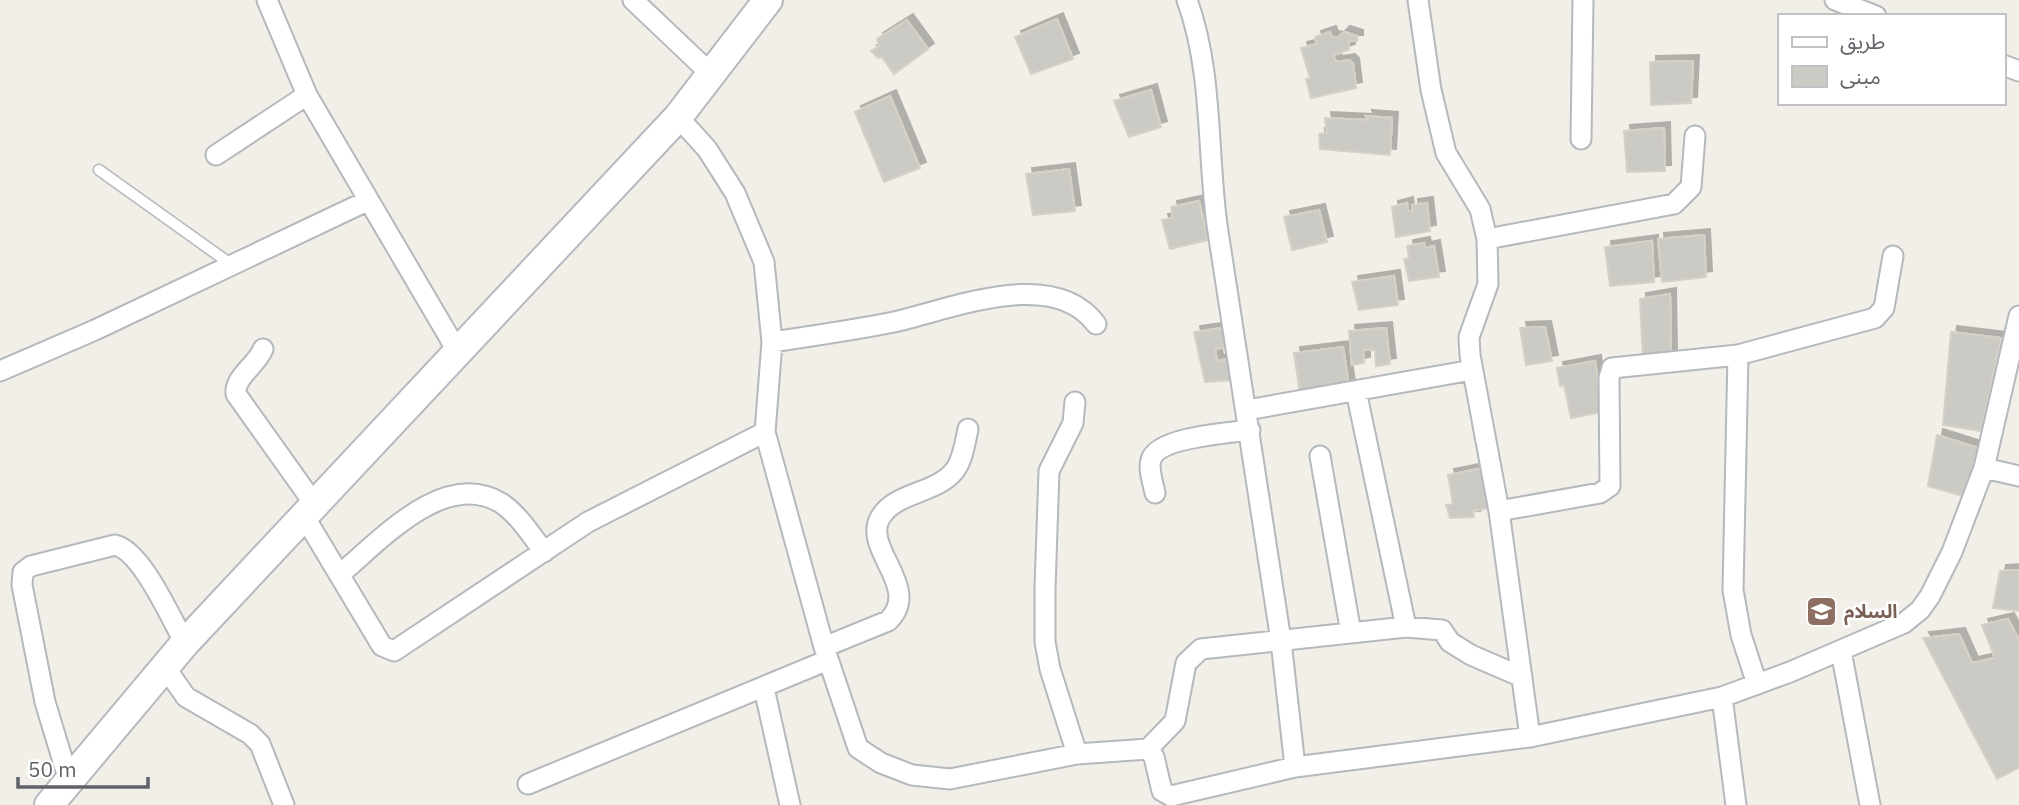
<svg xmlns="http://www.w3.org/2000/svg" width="2019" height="805" viewBox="0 0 2019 805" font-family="'IBM Plex Sans','Noto Sans Arabic',sans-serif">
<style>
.building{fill:#cccac5;stroke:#d6d1c6;stroke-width:2;filter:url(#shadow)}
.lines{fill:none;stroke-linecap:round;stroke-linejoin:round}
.lane-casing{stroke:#b5b8bc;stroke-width:13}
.street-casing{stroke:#b5b8bc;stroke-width:23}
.secondary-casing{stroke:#b6babf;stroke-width:32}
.lane{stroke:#fff;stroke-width:10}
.street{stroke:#fff;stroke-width:19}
.secondary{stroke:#fff;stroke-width:28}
.labels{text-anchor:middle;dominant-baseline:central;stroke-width:5;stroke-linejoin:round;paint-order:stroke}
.education-label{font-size:19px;font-weight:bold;fill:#785e54;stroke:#fff;text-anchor:start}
</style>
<defs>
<filter id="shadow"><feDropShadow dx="6" dy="-6" stdDeviation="0" flood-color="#0004"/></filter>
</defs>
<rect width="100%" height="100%" fill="#f1efe8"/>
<path class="building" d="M1057,19L1073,59L1031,74L1015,37Z
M907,20L928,49L894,74L882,57L878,58L871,51L879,46L877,39Z
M1330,32L1332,37L1338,38L1344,32L1357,36V41H1349V50L1333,55L1336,62L1349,60L1353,64L1356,88L1311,98L1306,79L1310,78L1301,48L1317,44L1315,37Z
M1693,61L1691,103L1651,105L1650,62Z
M1151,90L1161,127L1129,137L1114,101Z
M890,96L920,168L884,182L855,112Z
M1366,116L1392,118L1390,155L1320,149L1319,134L1327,133L1325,118L1368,120Z
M1664,128L1665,171L1627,172L1624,131Z
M1069,169L1075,211L1033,215L1026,174Z
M1199,201L1208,240L1170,249L1162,220L1173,218L1171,207Z
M1407,203L1408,211L1413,212L1412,205L1427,203L1430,231L1396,237L1392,207Z
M1319,210L1327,242L1292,250L1284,217Z
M1704,235L1706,277L1662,282L1658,239Z
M1652,241L1654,282L1610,286L1605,247Z
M1424,243L1425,248L1434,246L1439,277L1409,281L1404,259L1409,258L1407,246Z
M1394,276L1398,305L1359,310L1352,282Z
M1670,294L1671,358L1643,360L1640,299Z
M1230,327L1232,346L1215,349L1217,361L1233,358L1235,380L1205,382L1194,332Z
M1545,327L1552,361L1526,365L1520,328Z
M1386,328L1390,364L1376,366L1375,350H1364V363L1352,365L1349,331Z
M1951,332L2001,338L1981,431L1943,425Z
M1343,347L1349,387L1300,393L1294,353Z
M1595,361L1602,412L1571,418L1564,385L1560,386L1557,368Z
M1937,435L1978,448L1966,497L1928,486Z
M1488,467L1494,507L1473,511L1474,517L1450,518L1446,505L1453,504L1448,475Z
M2019,570V611L1993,608L2000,571Z
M2008,619L2019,640V768L1997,779L1923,638L1959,634L1972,663L1995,658L1982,625Z"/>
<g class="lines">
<defs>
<path id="lane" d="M99,170L232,265"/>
<path id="street" d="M267,0L307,95L459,354
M633,0L711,74
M1187,0C1213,71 1207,151 1217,225L1281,641L1295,767
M1418,0L1431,90L1446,153L1480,209L1487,239L1488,284L1469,337L1470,355L1499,511L1530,737
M1835,0L1876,16
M2003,65L2019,71
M678,117L707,149L735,193L764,262L772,342L765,432L824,647L858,748L881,763L912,775L950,779L1077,754L1148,749L1175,721L1186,663L1201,649L1406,627L1442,630L1450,642L1471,655L1522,677
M1581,139L1583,0
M216,155L307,95
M1487,239L1674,204L1691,187L1695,136
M772,342C813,336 854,330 894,322C952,309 1053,266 1096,324
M263,349C257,365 234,377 236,394L315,505
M1738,355L1733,590L1741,635L1757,684
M0,371L95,330L367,201
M1356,391L1406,627
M1075,402L1073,423L1049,471L1045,588V642L1050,669L1077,754
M1247,410L1472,370
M1320,456L1351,633
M1984,468L2019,476
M1155,493C1153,483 1148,469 1151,460C1157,437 1229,433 1250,430
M1499,511L1600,493L1610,486L1609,378L1612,368L1738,355L1875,318L1884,308L1893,256
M304,516L382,646L394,651L588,522L765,432
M339,575C379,542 444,468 501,503C518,514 532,536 544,552
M824,647L888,621C922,589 865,551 879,520C893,491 936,495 955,470C963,459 965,443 968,429
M1841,651L1870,805
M165,667L186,697L250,734L260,744L284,805
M764,688L790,805
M1722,697L1736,805
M1148,749L1154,757L1162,791L1171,796L1295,767L1530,737L1722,697L1790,672L1904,623L1920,610L1930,596L1952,552L1984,468L2019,316
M69,781L45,702L22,585L23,572L31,566L115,545C142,551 171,619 185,643
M528,784L828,660"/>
<path id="secondary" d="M49,805L185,643L678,117L768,0"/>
</defs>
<use href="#lane" class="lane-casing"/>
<use href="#street" class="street-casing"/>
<use href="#secondary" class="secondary-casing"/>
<use href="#lane" class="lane"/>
<use href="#street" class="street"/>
<use href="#secondary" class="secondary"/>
</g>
<defs>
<symbol id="school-square" viewBox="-11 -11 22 22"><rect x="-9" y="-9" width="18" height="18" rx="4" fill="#8d6e63" stroke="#fff"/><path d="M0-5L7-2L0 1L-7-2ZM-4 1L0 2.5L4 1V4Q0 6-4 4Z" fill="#fff"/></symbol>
</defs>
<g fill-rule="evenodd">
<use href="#school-square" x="1804" y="594" width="35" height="35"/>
</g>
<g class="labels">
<g class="education-label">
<text x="1844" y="611">السلام</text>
</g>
</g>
<rect x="1778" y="14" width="228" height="91" fill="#ffffff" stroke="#bfc1c3" stroke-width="2"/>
<rect x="1792" y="37" width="35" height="10" fill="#ffffff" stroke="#bfc1c3" stroke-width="2"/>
<text x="1840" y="49" font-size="21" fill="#5f6368">طريق</text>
<rect x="1792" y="66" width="35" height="21" fill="#cccac5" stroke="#bfc1c3" stroke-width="2"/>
<text x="1840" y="84" font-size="21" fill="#5f6368">مبنى</text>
<path d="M18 777v10h130v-10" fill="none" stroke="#5f6368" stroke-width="3.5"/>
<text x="28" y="777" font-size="21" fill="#5f6368" stroke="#ffffff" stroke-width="5" paint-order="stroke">50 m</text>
</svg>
